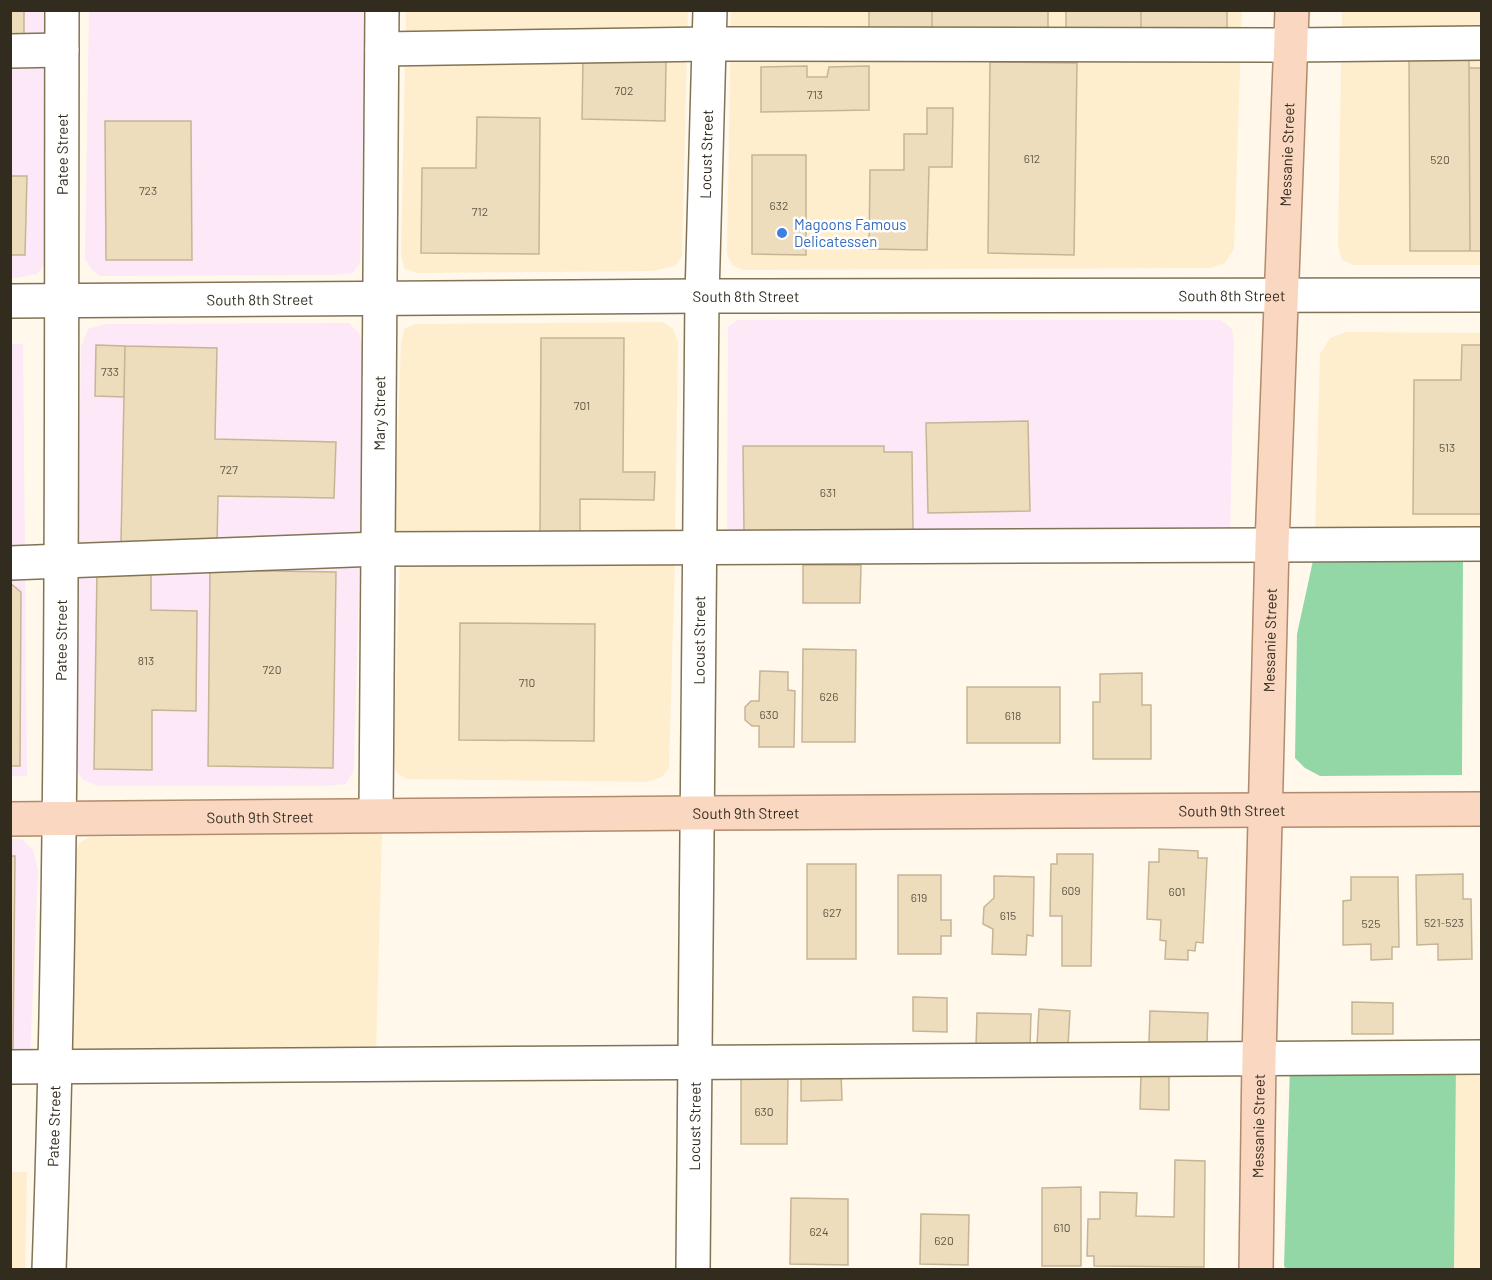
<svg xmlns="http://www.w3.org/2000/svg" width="1492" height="1280" viewBox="0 0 1492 1280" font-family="Barlow,sans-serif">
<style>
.built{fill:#feeece}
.industrial{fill:#fde8f7}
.green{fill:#94d7a7}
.building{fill:#edddbc;stroke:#c5b595;stroke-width:1.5}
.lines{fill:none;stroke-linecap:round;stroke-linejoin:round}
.minor-casing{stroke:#827355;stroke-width:36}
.major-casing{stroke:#b28a6d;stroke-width:36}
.minor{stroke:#fff;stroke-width:33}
.major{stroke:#fad7c1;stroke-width:33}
.shop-dot{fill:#3f7fe0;stroke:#fff;stroke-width:2}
.labels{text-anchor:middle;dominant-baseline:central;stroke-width:5;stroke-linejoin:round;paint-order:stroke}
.number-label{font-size:12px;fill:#615846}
.street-label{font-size:15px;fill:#322c1f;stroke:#fff}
.shop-label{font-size:15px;fill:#366cbe;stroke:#fff;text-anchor:start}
</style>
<rect width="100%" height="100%" fill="#fff8eb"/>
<path class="built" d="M406,11H688L682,256L675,266L653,271L417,273L404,268L401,254Z
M731,11H1242L1234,249L1225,263L1210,268L743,270L732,265L727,254Z
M1342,11H1481V265H1353L1342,260L1338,246Z
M663,322L673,329L678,343L675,540L394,538L401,343L404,329L415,324Z
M1346,332L1481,333V533L1315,534L1320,354L1330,338Z
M675,559L669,768L662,777L647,782L406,779L396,772L393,763L400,560Z
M382,833L376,1055L71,1059L74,858L79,843L90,837Z
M1456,1066H1481V1269L1454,1270Z
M27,1172L25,1269H11V1172Z"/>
<path class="industrial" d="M11,11H49L44,265L37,274L15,278H11Z
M89,11H366L360,263L353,273L335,275L100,276L92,270L85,259Z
M738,320H1221L1232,329L1234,343L1230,537H727L728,327Z
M349,323L359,333L365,355L354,770L346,784L325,786H98L83,780L75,769L81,346L88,329L106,324Z
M10,344H23L27,776H11Z
M10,839H22L33,850L38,871L30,1058H11Z"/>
<path class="green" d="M1463,554L1462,775L1320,776L1305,768L1295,758L1297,634L1314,556Z
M1290,1066H1456L1454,1269L1287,1270L1284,1266Z"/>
<path class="building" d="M10,10H24V37H10Z
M869,10H932V34L869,33Z
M932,10H1048V34H932Z
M1066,10H1141V33H1066Z
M1141,10H1227V34L1141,33Z
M1409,57H1469L1470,251H1410Z
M583,60L666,61L665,121L582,119Z
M990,62L1077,63L1074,255L988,253Z
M807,66V77H827L829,67L869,66V110L761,112V67Z
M1469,68H1482V251H1470Z
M927,108H953L952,167H929L927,250L869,249L870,170H904V134H927Z
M477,117L540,118L539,254L421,253L422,168H476Z
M105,121H191L192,260H106Z
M752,155H806V255L752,254Z
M10,176H27L25,255H10Z
M541,338H624L623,472H655L654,500L580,499V532H540Z
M96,345L125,346L124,397L95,396Z
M1462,345H1482V514H1413L1414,380H1461Z
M125,346L217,348L215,439L336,442L334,498L218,496L217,545L121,542Z
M1028,421L1030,511L928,513L926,423Z
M743,446H884V452H912L913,531L744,532Z
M803,565H861L860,603H803Z
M97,569L151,570V610L197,611L196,711L152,710V770L94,769Z
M210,570L336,572L333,768L208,766Z
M10,583L21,592L20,766H10Z
M460,623L595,624L594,741L459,740Z
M803,649L856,650L855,742H802Z
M760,671L788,672V690L795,691L794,747H759V726H752L745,720V707L751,701H759Z
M1142,673V705H1151V759H1093V702H1100V674Z
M967,687H1060V743H967Z
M1159,849L1198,851V858H1207L1203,943L1196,942L1195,951L1188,950V960L1165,959L1166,941L1160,940L1161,920L1147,919L1149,862H1159Z
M1057,854H1093L1091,966H1062V916H1050L1051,864H1057Z
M10,856H15L13,1050L10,1049Z
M807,864H856V959H807Z
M1463,874V899H1471L1472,959L1438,960V944L1417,945L1416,875Z
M898,875H941V920H951V936H941V954H898Z
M994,876L1034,877L1033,936L1027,935L1026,955L992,954L993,929L983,924L984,907L994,898Z
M1351,877H1398L1399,947H1392V959L1371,960V944L1343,945V901L1351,900Z
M913,997L947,998V1032L913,1031Z
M1352,1002L1393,1003V1034H1352Z
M1039,1009L1070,1011L1068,1046L1037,1045Z
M1150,1011L1208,1013L1207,1043L1149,1042Z
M977,1013L1031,1014L1030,1047L976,1046Z
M1141,1072L1169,1073V1110L1140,1109Z
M801,1073H841L842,1100L801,1101Z
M741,1077H788L787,1144H741Z
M1175,1160L1205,1161L1204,1267L1094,1266V1256H1087L1088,1219H1100V1192L1137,1193L1136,1216L1174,1217Z
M1081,1187V1266H1042V1188Z
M791,1198L848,1199V1265L790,1264Z
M921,1214L969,1215L968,1265L920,1264Z"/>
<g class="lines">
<defs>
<g id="minor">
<path d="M382,49L710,44L1291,45L1482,43"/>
<path d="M10,51L62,50"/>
<path id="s1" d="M10,301L702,296L1482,295"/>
<path d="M10,563L378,549L1482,544"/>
<path id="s2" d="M376,815L382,10"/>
<path d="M10,1067L1482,1057"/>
<path id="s3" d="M49,1270C64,850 61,430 62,10"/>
<path id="s4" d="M693,1270L702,296L710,10"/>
</g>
<g id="major">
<path id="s5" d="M10,819L697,813L1482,809"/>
<path id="s6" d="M1256,1270L1259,1058L1272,545L1292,10"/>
</g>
</defs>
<use href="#minor" class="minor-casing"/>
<use href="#major" class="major-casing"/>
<use href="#minor" class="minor"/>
<use href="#major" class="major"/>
</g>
<circle class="shop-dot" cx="782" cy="233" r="6"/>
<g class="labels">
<g class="number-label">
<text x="624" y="90">702</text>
<text x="815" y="94">713</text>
<text x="1032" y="158">612</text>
<text x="1440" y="159">520</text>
<text x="148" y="190">723</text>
<text x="779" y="205">632</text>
<text x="480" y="211">712</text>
<text x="110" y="371">733</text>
<text x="582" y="405">701</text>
<text x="1447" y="447">513</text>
<text x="229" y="469">727</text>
<text x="828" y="492">631</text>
<text x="146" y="660">813</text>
<text x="272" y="669">720</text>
<text x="527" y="682">710</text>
<text x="829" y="696">626</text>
<text x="769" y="714">630</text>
<text x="1013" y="715">618</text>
<text x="1071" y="890">609</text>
<text x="1177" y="891">601</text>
<text x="919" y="897">619</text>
<text x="832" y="912">627</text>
<text x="1008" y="915">615</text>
<text x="1444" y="922">521-523</text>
<text x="1371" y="923">525</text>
<text x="764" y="1111">630</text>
<text x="1062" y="1227">610</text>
<text x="819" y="1231">624</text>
<text x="944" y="1240">620</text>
</g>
<g class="street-label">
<text stroke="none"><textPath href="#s3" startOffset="1116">Patee Street</textPath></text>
<text stroke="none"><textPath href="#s4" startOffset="1116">Locust Street</textPath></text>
<text stroke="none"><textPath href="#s6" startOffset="1116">Messanie Street</textPath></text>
<text stroke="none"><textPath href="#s1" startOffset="1222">South 8th Street</textPath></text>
<text stroke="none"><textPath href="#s1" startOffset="736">South 8th Street</textPath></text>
<text stroke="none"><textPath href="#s1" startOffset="250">South 8th Street</textPath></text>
<text stroke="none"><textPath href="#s2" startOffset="402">Mary Street</textPath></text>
<text stroke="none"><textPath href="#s3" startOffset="630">Patee Street</textPath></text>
<text stroke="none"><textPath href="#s4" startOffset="630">Locust Street</textPath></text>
<text stroke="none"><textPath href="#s6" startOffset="630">Messanie Street</textPath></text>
<text stroke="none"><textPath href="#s5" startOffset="1222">South 9th Street</textPath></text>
<text stroke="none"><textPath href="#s5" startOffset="736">South 9th Street</textPath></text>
<text stroke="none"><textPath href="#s5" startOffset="250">South 9th Street</textPath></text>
<text stroke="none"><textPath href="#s3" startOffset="144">Patee Street</textPath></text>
<text stroke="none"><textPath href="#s4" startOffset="144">Locust Street</textPath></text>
<text stroke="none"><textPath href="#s6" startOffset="144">Messanie Street</textPath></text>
</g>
<g class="shop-label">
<text x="794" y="224">Magoons Famous<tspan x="794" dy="17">Delicatessen</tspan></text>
</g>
</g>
<rect width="1492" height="1280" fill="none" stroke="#322c1f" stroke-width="24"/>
</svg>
